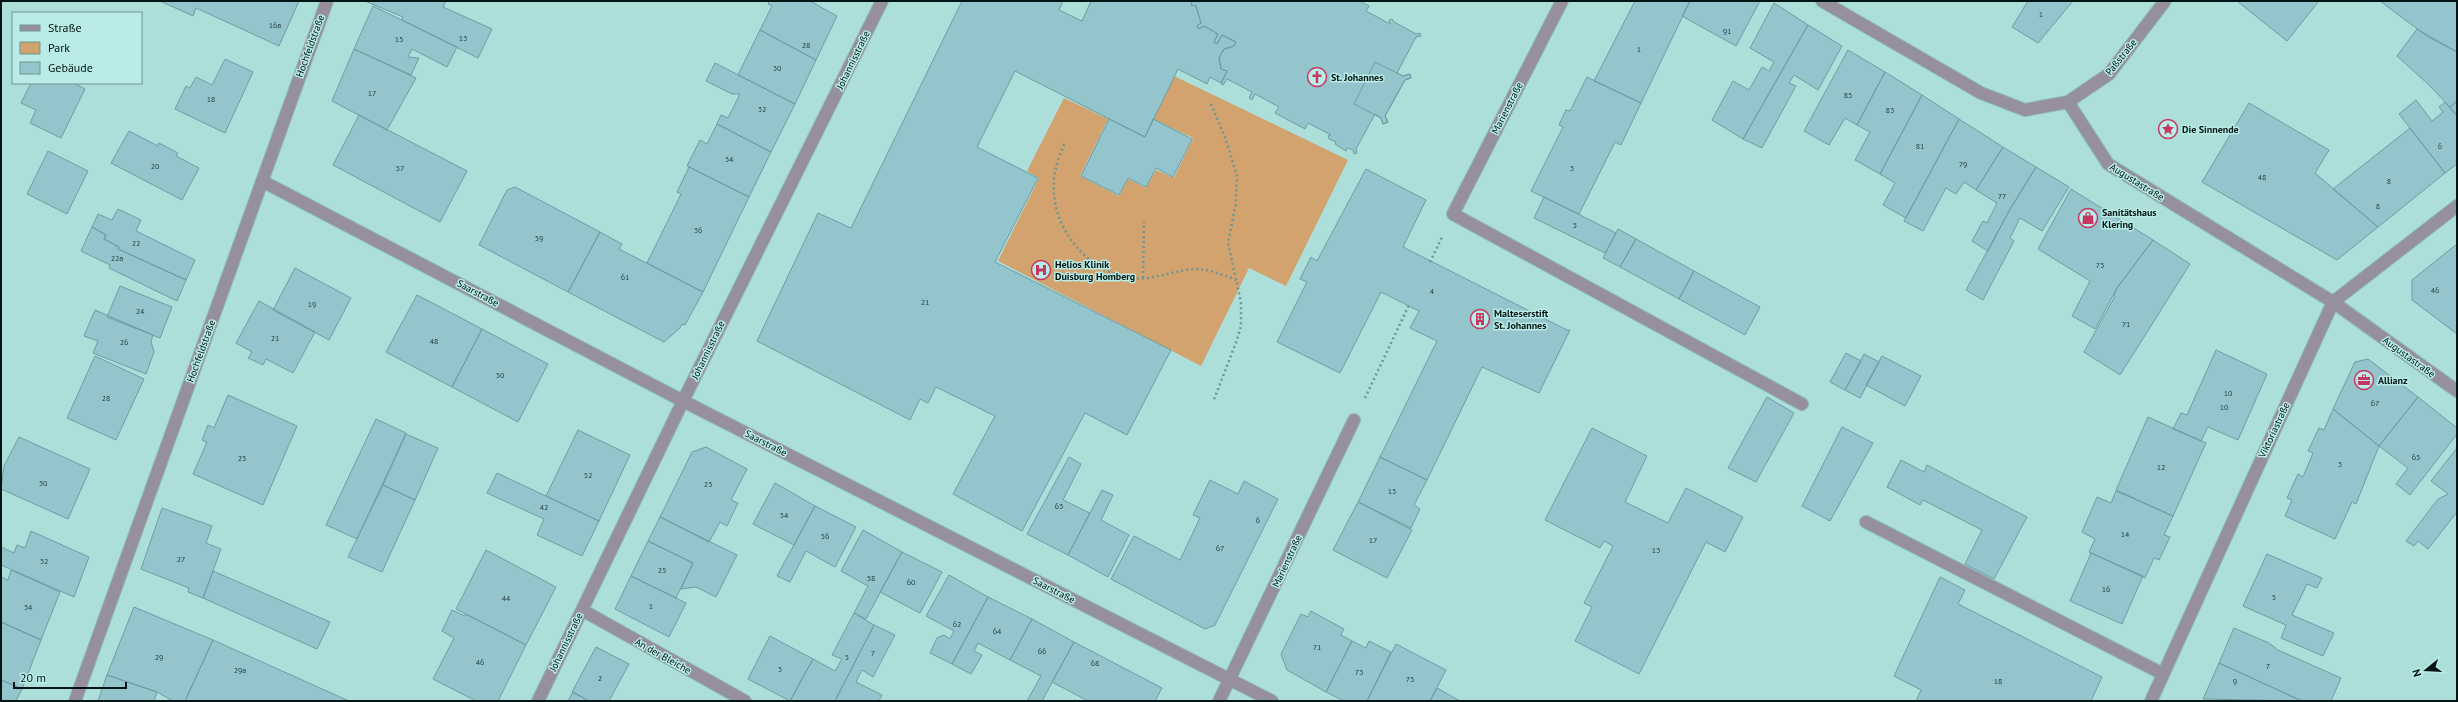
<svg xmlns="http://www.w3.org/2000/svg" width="2458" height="702" viewBox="0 0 2458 702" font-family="'PT Sans',sans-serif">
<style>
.green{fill:#d2a26f}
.building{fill:#94c5cd;stroke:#6d9da4}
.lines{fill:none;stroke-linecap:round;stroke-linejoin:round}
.minor-casing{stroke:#8dbab5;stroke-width:14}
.path{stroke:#6f9692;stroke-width:2.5;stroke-dasharray:2 3;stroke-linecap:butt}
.minor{stroke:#968f9e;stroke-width:12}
.labels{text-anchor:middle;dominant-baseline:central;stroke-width:3;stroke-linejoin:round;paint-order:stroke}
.number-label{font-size:8px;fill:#264042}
.street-label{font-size:10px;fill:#021413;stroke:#b9ece6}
.poi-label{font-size:10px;font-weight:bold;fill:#021413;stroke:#b9ece6;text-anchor:start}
</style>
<rect width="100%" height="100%" fill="#acdfd9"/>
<path class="green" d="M1174,76L1348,160L1286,286L1249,268L1201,366L998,261L1039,178L1027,171L1064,98L1108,119L1080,176L1119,196L1128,179L1146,188L1156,170L1174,178L1193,138L1153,119Z"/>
<path class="building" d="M160,1H299L279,46L196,8L193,16Z
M365,1H446L443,7L492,29L478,58L402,20L403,17Z
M769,1H810L837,16L816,60L760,30L772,6L768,4Z
M962,1H1063L1059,10L1082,21L1091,1H1197H1192L1191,5L1196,6L1201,23L1197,26L1199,29L1204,26L1218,34L1214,42L1217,44L1222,35L1236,42L1234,46L1224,49L1219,58L1221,69L1227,71L1221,83L1210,77L1207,84L1178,69L1145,137L1015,71L977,147L1038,178L995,262L1171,350L1127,435L1085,413L1022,531L953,494L995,416L936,387L928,403L920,399L910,420L757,341L818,213L851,228Z
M1192,1H1360L1369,6L1366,11L1390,24L1389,20L1392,19L1394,22L1416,34L1420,33L1421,36L1416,37L1397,73L1403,76L1410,74L1411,78L1405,80L1385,116L1388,122L1383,124L1381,118L1375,114L1356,149L1357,153L1354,154L1353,150L1347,148L1346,151L1335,144L1336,142L1329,139L1328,136L1331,135L1308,123L1305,129L1275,113L1279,107L1255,94L1252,100L1249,98L1252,92L1227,79L1223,85L1221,84L1227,71L1221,69L1219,58L1224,49L1234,46L1236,42L1222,35L1217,44L1214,42L1218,34L1204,26L1199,29L1197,26L1201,23L1196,6L1191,5Z
M1635,1H1690L1641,103L1594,81Z
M1690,1H1760L1736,46L1682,16Z
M2028,1H2073L2038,43L2012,27Z
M2237,1H2319L2287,41Z
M2380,1H2457V52L2428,37Z
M1774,3L1808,25L1743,139L1712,120L1733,81L1749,90L1762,67L1769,71L1774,62L1750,48Z
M373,6L457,47L447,67L412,49L408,57L419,58L411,75L354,49Z
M1808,25L1842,46L1818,90L1794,75L1789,83L1796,86L1762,148L1743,139Z
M2417,29L2457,52V101L2450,107L2429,85L2397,56Z
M760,30L816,60L795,104L738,75Z
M354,49L416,78L387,130L332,101Z
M1848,50L1885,72L1857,125L1845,118L1829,145L1804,131Z
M225,59L253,72L225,133L175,109L186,86L190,88L196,77L212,85Z
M1375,62L1403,76L1410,74L1411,78L1405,80L1385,116L1388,122L1383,124L1381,118L1354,104Z
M715,63L795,104L771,152L717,124L721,115L728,118L740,94H732L706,81Z
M1885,72L1922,95L1880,174L1855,160L1870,132L1857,125Z
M1587,77L1641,103L1621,145L1615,142L1579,214L1531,191L1563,127L1559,125L1566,110L1570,111Z
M31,83H74L85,89L61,138L30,123L36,110L21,103Z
M1922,95L1959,119L1906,218L1883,205L1895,183L1880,174Z
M2416,100L2432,121L2443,112L2439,107L2445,102L2457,116V164L2445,173L2399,114Z
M2457,101V116L2450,107Z
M2249,103L2329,150L2315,173L2378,227L2337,260L2202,182Z
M359,115L467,171L440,222L333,165Z
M1109,119L1145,137L1153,119L1192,139L1173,177L1156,168L1146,187L1128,178L1119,195L1081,176Z
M1959,119L2003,147L1976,190L1964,182L1956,194L1946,188L1923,231L1904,221Z
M717,124L771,152L749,197L687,166L700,140L707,144Z
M2410,128L2445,173L2378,227L2333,189Z
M129,131L158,146L159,143L178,153L176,156L199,168L182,200L111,163Z
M2003,147L2036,167L2009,211L1988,251L1972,241L1983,221L1987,223L1997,203L1976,190Z
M48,151L88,171L67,214L27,194Z
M689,167L749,197L703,292L647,263L681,194L677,192Z
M2036,167L2069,187L2042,231L2020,218L2010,238L2014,241L1983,300L1966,290L2009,211Z
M1366,169L1426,200L1403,247L1567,330H1570L1539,393L1482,367L1427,480L1380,457L1437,341L1410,328L1419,311L1381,292L1340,373L1277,342L1307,282L1300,279L1311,257L1317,261Z
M515,187L600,232L568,292L479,245L507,190Z
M2071,189L2153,240L2117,288L2095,329L2072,316L2090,281L2038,249Z
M1544,197L1616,233L1605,253L1534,218Z
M118,209L141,220L136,231L195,260L186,280L118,249L119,247L104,239L106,235L92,227L98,214L112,220Z
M92,227L106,235L104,239L119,247L118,249L186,280L177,301L109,268L110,265L81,251Z
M1618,229L1636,239L1620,267L1603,258Z
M600,232L622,244L619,249L703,292L685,325L682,324L680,328L664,342L568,292Z
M1636,239L1694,271L1679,299L1620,267Z
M2153,240L2190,264L2120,375L2084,352L2115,296L2114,295L2117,288Z
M2457,244V334L2412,300V280Z
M295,268L351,298L329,340L273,310Z
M1694,271L1760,307L1745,335L1679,299Z
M120,286L172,307L160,338L107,317Z
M417,295L482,329L452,387L386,352Z
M259,301L315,332L293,373L266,359L263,365L248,358L252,352L236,343Z
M95,310L153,335L151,342L154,352L146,374L93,353L98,341L84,336Z
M482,329L548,364L518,422L452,387Z
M2216,350L2267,374L2238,440L2208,427L2201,441L2173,429L2181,413L2187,415Z
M1846,353L1861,361L1845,390L1830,382Z
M1864,354L1879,362L1860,398L1845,390Z
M95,356L144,379L116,440L67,418Z
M1882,356L1921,376L1905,406L1866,385Z
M2368,359L2418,397L2379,446L2333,409L2355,362Z
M228,395L297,426L263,505L193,474L207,442L202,440L208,425L214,428Z
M1767,397L1794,413L1756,482L1728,468Z
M2418,397L2457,428V434L2410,495L2396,484L2408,468L2379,446Z
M2333,409L2379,446L2356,504L2352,502L2335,539L2285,516L2292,500L2287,498L2298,474L2303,477L2313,453L2308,451L2319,428L2324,430Z
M2148,417L2206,443L2173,516L2116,490Z
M376,419L406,433L357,539L326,525Z
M1842,427L1873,443L1830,521L1802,506Z
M1592,428L1647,456L1625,502L1668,523L1686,488L1743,517L1725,552L1706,542L1639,674L1575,641L1592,607L1584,603L1613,546L1604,541L1600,548L1545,520Z
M578,430L630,455L599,521L546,496Z
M406,434L438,448L415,500L383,485Z
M19,437L90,469L68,519L1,489L4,466Z
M706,447L747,469L731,500L738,503L727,526L720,522L709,542L660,517L692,452Z
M2457,448V512L2428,549L2418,541L2414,546L2406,541L2438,499L2448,494L2431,481Z
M1069,457L1081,464L1063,500L1090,513L1068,555L1027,534Z
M1380,457L1427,480L1414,505L1420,509L1411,528L1358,502Z
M1901,460L1924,472L1927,465L2027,517L1994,579L1965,564L1982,530L1923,500L1920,505L1887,487Z
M497,473L599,521L582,556L537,535L544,519L487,493Z
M1210,480L1238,494L1244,481L1278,499L1215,625L1205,629L1111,579L1134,536L1180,560L1200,518L1193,515Z
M775,483L815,506L794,545L753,524Z
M383,485L415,500L382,572L348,557Z
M1102,490L1113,495L1101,520L1129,535L1108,577L1068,555Z
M2116,491L2173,516L2164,535L2170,537L2159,560L2154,558L2145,578L2089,552L2095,539L2082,532L2097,497L2111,503Z
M1358,502L1412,530L1387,578L1333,550Z
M815,506L856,527L835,567L806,551L790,582L777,576Z
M162,508L212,526L206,543L221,549L203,598L188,592L189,588L141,569Z
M660,517L737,555L716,597L696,587L681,589L693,563L648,541Z
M863,530L902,552L866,619L854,613L868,586L841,571Z
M31,531L89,557L74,597L1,565V547L14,553L17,545L25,548Z
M648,541L693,563L676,598L631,576Z
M486,550L556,587L526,645L456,609Z
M902,552L942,572L920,613L880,592Z
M2091,553L2143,576L2122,624L2070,601Z
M2267,554L2322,578L2317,588L2307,584L2292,615L2334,633L2323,656L2281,638L2286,625L2243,606Z
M11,570L60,592L41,640L1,622V577L8,580Z
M213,571L330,622L317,649L203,598Z
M949,575L988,597L952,664L930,653L937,638L944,635L950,639L954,631L926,616Z
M631,576L686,603L669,637L615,609Z
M1940,577L1965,590L1958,604L2102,677L2091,701H1916L1921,690L1894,676Z
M988,597L1032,619L1010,660L978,643L974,651L982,655L971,674L952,664Z
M134,607L213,640L185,701H173L157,692L107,675Z
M452,610L465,616L466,614L526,645L498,701H476L433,679L454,638L442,631Z
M1311,611L1344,629L1341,635L1352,641L1326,692L1287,670L1281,654L1301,614L1308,617Z
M854,613L874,625L835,701H790L813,659L835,671L842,659L832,655Z
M1032,619L1074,642L1042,701H1027L1041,676L1010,660Z
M1,622L41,640L22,689L1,680Z
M874,625L895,635L873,677L862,670L856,682L882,695L879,701H835Z
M2234,628L2269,643L2278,650L2341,678L2331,701H2302L2219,663Z
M770,636L813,659L790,701L748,679Z
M213,640L349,701H185Z
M1352,641L1366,648L1369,641L1391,652L1367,701H1344L1326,692Z
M1074,642L1162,688L1155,701H1088L1052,682Z
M1396,644L1446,670L1430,701H1367Z
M596,647L629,664L609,701H589L572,692Z
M2219,663L2302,701L2203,699Z
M107,675L157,692L154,701H98Z
M1,680L22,689L16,701H1Z
M1437,688L1460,701H1430Z
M573,692L589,701H568Z"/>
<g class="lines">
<defs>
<path id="minor" d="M1562,1L1453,214L1802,404
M1822,1L1981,93L2025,110L2068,102L2109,74L2165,1
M2068,102L2108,164L2333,302L2457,391
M262,181L683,401L1272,701
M1866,522L2163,674
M582,610L745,701
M75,701L327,1
M538,701L683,401L882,1
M1219,701L1354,420
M2151,701L2333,302L2457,206"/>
</defs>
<use href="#minor" class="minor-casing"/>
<path class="path" d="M1211,104L1226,140L1237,176L1236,203L1228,243L1241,302V326L1237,340L1213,402
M1064,144C1060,155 1055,167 1054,179C1050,223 1081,266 1124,277C1150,283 1174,269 1199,269C1212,270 1225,276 1237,280
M1430,262L1442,237
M1143,278L1144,222
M1365,398L1409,305"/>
<use href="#minor" class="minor"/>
</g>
<defs>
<symbol id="church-ring" viewBox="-11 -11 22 22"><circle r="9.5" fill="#b9ece6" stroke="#c53760" stroke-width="1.5"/><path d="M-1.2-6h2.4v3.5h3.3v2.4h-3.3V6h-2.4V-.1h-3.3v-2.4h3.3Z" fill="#c53760"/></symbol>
<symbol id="sight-ring" viewBox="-11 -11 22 22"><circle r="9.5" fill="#b9ece6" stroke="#c53760" stroke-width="1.5"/><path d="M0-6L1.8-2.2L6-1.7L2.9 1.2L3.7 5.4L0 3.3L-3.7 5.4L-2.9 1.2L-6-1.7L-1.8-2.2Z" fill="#c53760"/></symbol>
<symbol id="shop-ring" viewBox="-11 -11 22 22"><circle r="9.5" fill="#b9ece6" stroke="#c53760" stroke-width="1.5"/><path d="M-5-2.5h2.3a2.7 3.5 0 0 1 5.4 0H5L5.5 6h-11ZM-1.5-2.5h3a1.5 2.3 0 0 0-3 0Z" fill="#c53760"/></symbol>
<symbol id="hospital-ring" viewBox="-11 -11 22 22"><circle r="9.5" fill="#b9ece6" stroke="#c53760" stroke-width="1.5"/><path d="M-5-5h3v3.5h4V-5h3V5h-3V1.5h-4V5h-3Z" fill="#c53760"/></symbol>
<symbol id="building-ring" viewBox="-11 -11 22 22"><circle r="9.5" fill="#b9ece6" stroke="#c53760" stroke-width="1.5"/><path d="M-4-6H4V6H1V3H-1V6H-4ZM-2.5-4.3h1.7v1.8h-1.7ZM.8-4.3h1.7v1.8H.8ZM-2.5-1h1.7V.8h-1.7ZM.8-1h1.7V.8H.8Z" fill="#c53760"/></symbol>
<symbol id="office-ring" viewBox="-11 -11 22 22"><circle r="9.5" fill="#b9ece6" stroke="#c53760" stroke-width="1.5"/><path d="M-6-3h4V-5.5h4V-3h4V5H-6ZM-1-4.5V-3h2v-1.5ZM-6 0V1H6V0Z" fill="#c53760"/></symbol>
</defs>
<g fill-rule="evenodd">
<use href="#church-ring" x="1306" y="66" width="22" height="22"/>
<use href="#sight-ring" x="2157" y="118" width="22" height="22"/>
<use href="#shop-ring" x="2077" y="207" width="22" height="22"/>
<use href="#hospital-ring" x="1030" y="259" width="22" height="22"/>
<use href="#building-ring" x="1469" y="308" width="22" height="22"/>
<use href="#office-ring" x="2353" y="369" width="22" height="22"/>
</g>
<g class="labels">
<g class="number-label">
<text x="2041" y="14">1</text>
<text x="275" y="25">16a</text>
<text x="1727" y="31">91</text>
<text x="463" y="38">13</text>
<text x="399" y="39">15</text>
<text x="806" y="45">28</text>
<text x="1639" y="49">1</text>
<text x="777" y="68">30</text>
<text x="372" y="93">17</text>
<text x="1848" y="95">85</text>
<text x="211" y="99">18</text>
<text x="762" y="109">32</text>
<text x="1890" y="110">83</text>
<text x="1920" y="146">81</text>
<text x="2440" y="146">6</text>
<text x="729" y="159">34</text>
<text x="1963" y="164">79</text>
<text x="155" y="166">20</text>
<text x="400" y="168">57</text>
<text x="1572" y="168">3</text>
<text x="2262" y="177">48</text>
<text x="2389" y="181">8</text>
<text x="2002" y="196">77</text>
<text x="2378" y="206">8</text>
<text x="1575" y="225">5</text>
<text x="698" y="230">36</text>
<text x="539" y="238">59</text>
<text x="136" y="243">22</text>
<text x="117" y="258">22a</text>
<text x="2100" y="265">73</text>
<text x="625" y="277">61</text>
<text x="2435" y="290">46</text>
<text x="1432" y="291">4</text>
<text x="925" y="302">21</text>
<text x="312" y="304">19</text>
<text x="140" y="311">24</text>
<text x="2126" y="324">71</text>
<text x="275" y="338">21</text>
<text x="434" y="341">48</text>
<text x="124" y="342">26</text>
<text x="500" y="375">50</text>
<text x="2228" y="393">10</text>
<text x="106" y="398">28</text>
<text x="2375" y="403">67</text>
<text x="2224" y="407">10</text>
<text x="2416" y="457">65</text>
<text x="242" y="458">25</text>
<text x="2340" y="464">3</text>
<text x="2161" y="467">12</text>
<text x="588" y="475">52</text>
<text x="43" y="483">30</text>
<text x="708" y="484">23</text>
<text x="1392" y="491">15</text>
<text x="1059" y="506">63</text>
<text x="544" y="507">42</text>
<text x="784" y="515">54</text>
<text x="1258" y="520">6</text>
<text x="2125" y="534">14</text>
<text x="825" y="536">56</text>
<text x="1373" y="540">17</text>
<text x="1220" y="548">67</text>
<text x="1656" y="550">13</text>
<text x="181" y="559">27</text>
<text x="44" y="561">32</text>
<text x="662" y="570">25</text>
<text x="871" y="578">58</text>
<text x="911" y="582">60</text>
<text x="2106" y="589">16</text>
<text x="2274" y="597">5</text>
<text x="506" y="598">44</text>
<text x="651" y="606">1</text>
<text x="28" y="607">34</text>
<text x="957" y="624">62</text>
<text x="997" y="631">64</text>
<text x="1317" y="647">71</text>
<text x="1042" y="651">66</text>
<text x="873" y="653">7</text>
<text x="159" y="657">29</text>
<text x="847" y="657">5</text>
<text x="480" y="662">46</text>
<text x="1095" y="663">68</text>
<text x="2268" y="666">7</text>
<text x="780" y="669">3</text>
<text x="240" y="670">29a</text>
<text x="1359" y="672">73</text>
<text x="600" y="678">2</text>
<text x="1410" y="679">75</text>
<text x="1998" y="681">18</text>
<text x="2235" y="681">9</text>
</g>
<g class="street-label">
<text transform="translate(310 46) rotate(-70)">Hochfeldstraße</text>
<text transform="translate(2121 57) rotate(-51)">Paßstraße</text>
<text transform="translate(853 60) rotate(-64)">Johannisstraße</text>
<text transform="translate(1507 108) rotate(-63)">Marienstraße</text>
<text transform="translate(2137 182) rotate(32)">Augustastraße</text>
<text transform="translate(478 293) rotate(28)">Saarstraße</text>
<text transform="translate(708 350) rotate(-64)">Johannisstraße</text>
<text transform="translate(201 351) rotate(-70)">Hochfeldstraße</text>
<text transform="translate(2409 357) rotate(36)">Augustastraße</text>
<text transform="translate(2274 430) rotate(-65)">Viktoriastraße</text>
<text transform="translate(766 443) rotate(27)">Saarstraße</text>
<text transform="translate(1287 561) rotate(-65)">Marienstraße</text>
<text transform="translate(1054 590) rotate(27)">Saarstraße</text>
<text transform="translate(566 642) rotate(-64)">Johannisstraße</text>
<text transform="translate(663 656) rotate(29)">An der Bleiche</text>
</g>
<g class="poi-label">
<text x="1331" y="77">St. Johannes</text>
<text x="2182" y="129">Die Sinnende</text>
<text x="2102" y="212">Sanitätshaus<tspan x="2102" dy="12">Klering</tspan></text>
<text x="1055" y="264">Helios Klinik<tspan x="1055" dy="12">Duisburg Homberg</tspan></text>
<text x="1494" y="313">Malteserstift<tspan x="1494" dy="12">St. Johannes</tspan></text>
<text x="2378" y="380">Allianz</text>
</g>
</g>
<rect width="2458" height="702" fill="none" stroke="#021413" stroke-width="4"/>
<rect x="12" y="12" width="130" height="72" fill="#b9ece6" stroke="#709692"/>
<rect x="20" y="25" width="20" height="6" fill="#968f9e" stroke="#709692"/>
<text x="48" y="32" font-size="12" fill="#021413">Straße</text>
<rect x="20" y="42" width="20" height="12" fill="#d2a26f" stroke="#709692"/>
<text x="48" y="52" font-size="12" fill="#021413">Park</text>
<rect x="20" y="62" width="20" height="12" fill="#94c5cd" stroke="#709692"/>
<text x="48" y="72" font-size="12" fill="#021413">Gebäude</text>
<g transform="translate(2426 670) rotate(252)" stroke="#b9ece6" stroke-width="3" paint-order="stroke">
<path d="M0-3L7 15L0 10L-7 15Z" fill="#021413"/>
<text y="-6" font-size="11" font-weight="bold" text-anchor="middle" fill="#021413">N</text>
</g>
<path d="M14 682v6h112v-6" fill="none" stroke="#021413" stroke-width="2"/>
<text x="20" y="682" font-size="12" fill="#021413" stroke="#b9ece6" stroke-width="3" paint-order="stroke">20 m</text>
</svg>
